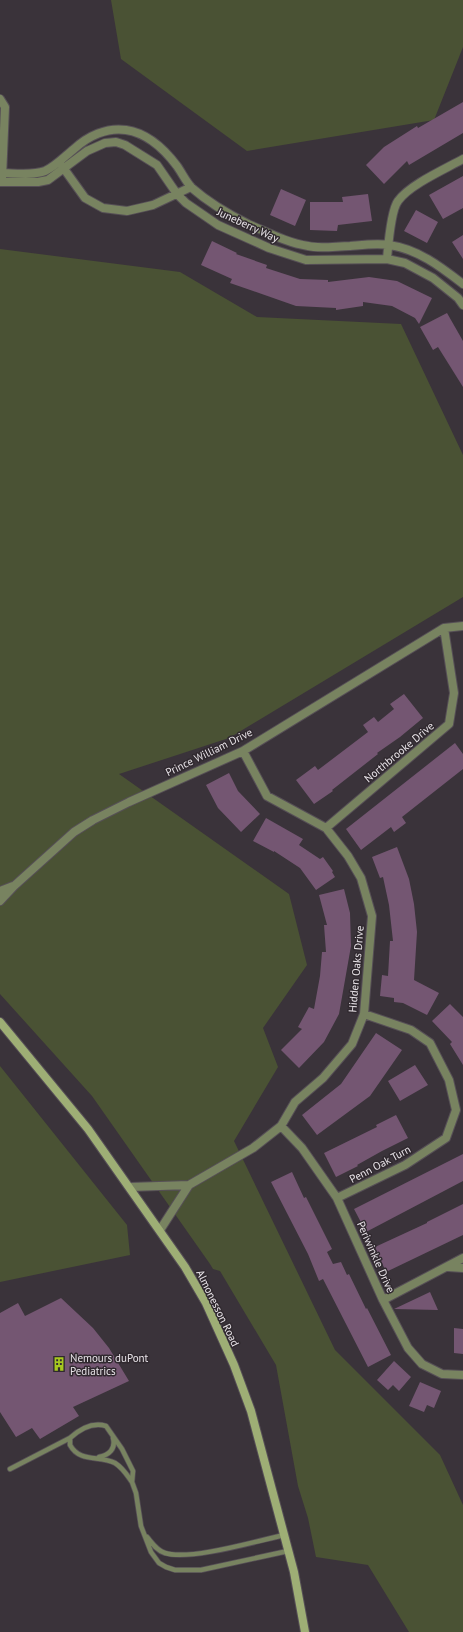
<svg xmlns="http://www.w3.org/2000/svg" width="463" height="1632" viewBox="0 0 463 1632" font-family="'PT Sans',sans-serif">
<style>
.green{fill:#4a5234}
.building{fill:#745672}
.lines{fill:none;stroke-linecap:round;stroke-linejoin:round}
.lane-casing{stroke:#564f56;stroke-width:6}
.street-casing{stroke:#564f56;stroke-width:10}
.secondary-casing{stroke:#564f56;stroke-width:10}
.lane{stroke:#788360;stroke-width:4.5}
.street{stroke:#788360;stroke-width:8}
.secondary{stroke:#9eae75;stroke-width:8}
.labels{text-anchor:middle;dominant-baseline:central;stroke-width:3;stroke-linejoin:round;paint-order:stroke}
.street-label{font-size:11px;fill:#e9e4e9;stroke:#30292f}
.poi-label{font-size:11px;fill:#e9e4e9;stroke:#30292f;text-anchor:start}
</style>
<rect width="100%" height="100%" fill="#3a333a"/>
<path class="green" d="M111,0H463V47L434,120L247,151L121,59Z
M0,249L180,272L257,317L401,324L463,455V597L229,738L119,774L289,894L307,965L263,1028L278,1067L234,1141L335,1350L440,1455L463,1505V1632H409L368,1565L316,1557L308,1518L298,1486L276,1365L220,1271L213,1269L210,1264L92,1096L0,994Z
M0,1066L127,1225L130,1255L0,1282Z"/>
<path class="building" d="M463,102V133L409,165L407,161L384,184L366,165L384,147L417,126L418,128Z
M463,176V208L443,219L429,195Z
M281,189L306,200L295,226L270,215Z
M368,194L372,221L338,225L337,231L310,230V202H343L342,197Z
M416,210L438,222L427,243L404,231Z
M463,235V259L452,242Z
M212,241L237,253L236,254L267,265L266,268L300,279L328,280V282L369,277L397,281L432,298L419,324L415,318L392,306L363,302V306L336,310V308L296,306L230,283L232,279L201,265Z
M447,313L463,341V387L438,347L433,350L420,327Z
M404,694L423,718L400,737L377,753L378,754L332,790L333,791L314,804L296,780L315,766L318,770L368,732L363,725L374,717L378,722L394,709L390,704Z
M455,743L463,754V769L402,817L406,823L394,832L391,827L361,850L346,829Z
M229,773L238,791L260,814L241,832L218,808L206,785Z
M266,818L303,839L299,845L320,859L323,857L333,871L332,872L335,877L316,890L300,868L274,851V852L253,841Z
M397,847L409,879L414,904L417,932L414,980L439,993L427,1015L403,1003L394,1002V998L380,996L382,975L388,976L390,941H393L389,905L383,877L380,878L372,857Z
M344,889L350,913L351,946L339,1014L324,1042L299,1068L281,1050L302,1029L298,1027L309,1007L314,1009L320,976L322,952H326L324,925H327L319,895Z
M450,1004L463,1017V1065L450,1044L452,1042L432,1021Z
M376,1033L402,1050L370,1096L317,1135L302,1115L341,1084Z
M415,1065L428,1085L400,1101L388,1081Z
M396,1115L408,1138L382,1151L357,1165L358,1166L336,1177L324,1153L377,1127L376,1125Z
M463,1154V1181L366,1232L354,1209Z
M292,1172L304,1198L306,1197L332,1249L327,1252L333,1264L341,1262L347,1275L349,1274L366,1309L367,1308L391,1355L368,1367L323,1279L319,1281L308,1254L271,1182Z
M463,1204V1235L386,1272L375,1247L427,1223V1222Z
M430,1292L438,1310L394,1309Z
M61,1298L93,1328L109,1348L129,1381L73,1407L79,1416L40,1439L32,1428L16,1437L0,1412V1313L18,1303L25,1316Z
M454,1328L463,1329V1354L454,1353Z
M394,1361L411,1377L399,1391L393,1385L388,1390L377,1380Z
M420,1382L441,1391L434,1408L427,1405L424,1412L409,1406Z"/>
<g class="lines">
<defs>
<path id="lane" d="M99,1457C109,1455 116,1449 113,1438
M10,1469L70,1438
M132,1482C127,1475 123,1468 115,1463C99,1455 80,1463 70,1445V1438C80,1429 93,1422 106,1426L122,1449L133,1471L132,1482L136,1493L141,1526L151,1552L159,1563L166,1567L175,1570H201L288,1551
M147,1537C152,1543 157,1551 165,1553C189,1561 257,1541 284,1535"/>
<path id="street" d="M0,99L5,107L2,178
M62,166L85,198L103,208L127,211L153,205L191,187
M0,173C14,173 32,176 45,171C56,166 65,156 74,149C88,136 107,127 126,130C147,133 165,150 177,166C182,173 186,182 192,188C209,203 228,214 248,224C267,232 287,243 308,246C320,249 337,246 350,246C362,245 377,243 389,245C418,249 441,267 463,284
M0,182H38L48,180L87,151L105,143L116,142L125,145L157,165L177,194L186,203L218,225L269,248L306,260L387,259L405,263L433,278L458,298L463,305
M387,259C388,247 391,210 398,201C409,185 445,169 463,159
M326,828L449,724L454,693L444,628
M0,891L13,886
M0,901L14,886L74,832L93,820L129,802L243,751L444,628L463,626
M281,1126L302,1148L337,1198L383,1300L408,1348L422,1364L442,1374L463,1375
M130,1187L189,1185
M337,1198L405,1165L446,1138L456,1110L449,1080L430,1043L411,1030L364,1014
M160,1230L189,1185L253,1148L281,1126L295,1102L323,1078L352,1044L364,1014L372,916L361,878L348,856L326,828L267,796L243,751
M448,1267L463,1268
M383,1300L463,1258"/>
<path id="secondary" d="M0,1022L88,1129L185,1267L206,1303L234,1365L251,1411L294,1572L305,1632"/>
</defs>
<use href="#lane" class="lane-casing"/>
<use href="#street" class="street-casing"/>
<use href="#secondary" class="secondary-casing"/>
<use href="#lane" class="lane"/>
<use href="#street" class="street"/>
<use href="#secondary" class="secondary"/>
</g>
<defs>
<symbol id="building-bare" viewBox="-9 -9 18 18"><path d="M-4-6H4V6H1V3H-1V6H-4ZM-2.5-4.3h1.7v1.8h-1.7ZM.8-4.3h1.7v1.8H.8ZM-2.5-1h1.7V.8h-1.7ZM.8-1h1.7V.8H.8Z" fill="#a7c81f" stroke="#30292f" stroke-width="2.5" paint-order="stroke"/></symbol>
</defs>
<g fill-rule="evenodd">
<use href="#building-bare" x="49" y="1354" width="20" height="20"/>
</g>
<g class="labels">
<g class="street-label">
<text transform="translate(248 225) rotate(25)">Juneberry Way</text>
<text transform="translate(209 752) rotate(-26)">Prince William Drive</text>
<text transform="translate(399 752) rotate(-40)">Northbrooke Drive</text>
<text transform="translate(356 969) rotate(-85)">Hidden Oaks Drive</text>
<text transform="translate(380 1164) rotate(-28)">Penn Oak Turn</text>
<text transform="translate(376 1257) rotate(66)">Periwinkle Drive</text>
<text transform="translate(218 1308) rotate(64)">Almonesson Road</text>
</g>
<g class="poi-label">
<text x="70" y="1358">Nemours duPont<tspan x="70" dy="13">Pediatrics</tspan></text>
</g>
</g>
</svg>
